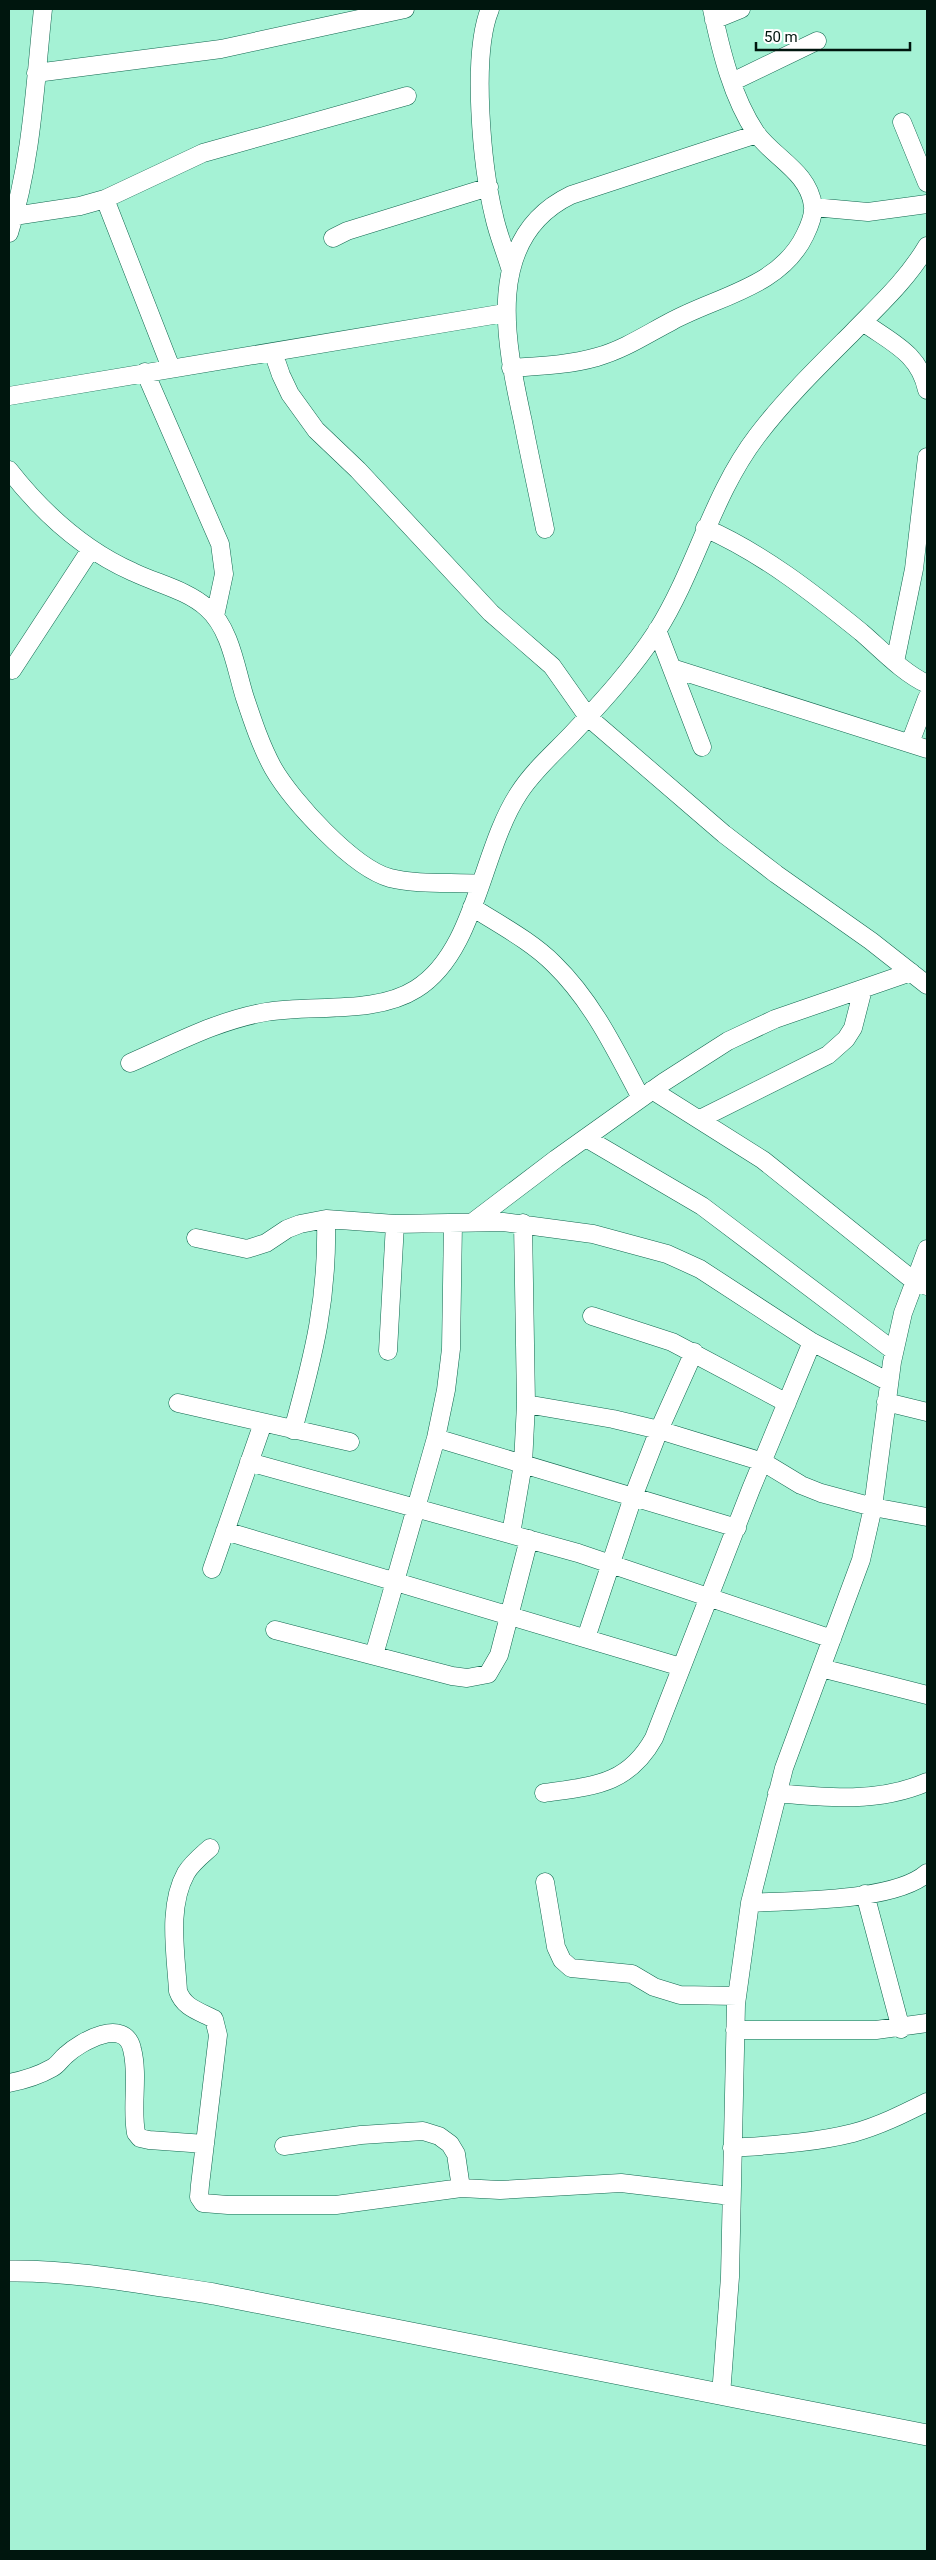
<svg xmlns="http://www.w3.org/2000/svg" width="936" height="2560" viewBox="0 0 936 2560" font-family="Roboto,sans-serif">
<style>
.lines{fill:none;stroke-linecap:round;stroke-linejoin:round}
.minor-casing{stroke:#11674f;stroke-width:19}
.tertiary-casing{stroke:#11674f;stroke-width:22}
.minor{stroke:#fff;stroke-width:18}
.tertiary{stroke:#fff;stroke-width:21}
</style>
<rect width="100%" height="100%" fill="#a5f2d5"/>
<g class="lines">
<defs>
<path id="minor" d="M490,9C471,55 482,167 494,216C498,235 506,253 511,271
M714,20L741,9
M36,73L221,49L405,9
M732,82L817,41
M902,122L927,183
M105,199L171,368
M813,207L868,212L927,204
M14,216L80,206L105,199L203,153L407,96
M9,233C32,161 35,84 43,9
M333,238L347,231L489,187
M863,322C892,343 919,353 927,390
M273,352L281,375L290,394L316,430L358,470L491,613L552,666L588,717L724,834L776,874L871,941L927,985
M511,368C540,366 569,365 597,357C625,349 647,334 672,321C718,296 780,287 805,235C809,227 814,216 813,206C809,172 774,158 756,133C732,97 721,51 712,9
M145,372L220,544L224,574L215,616
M9,396L505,313
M9,470C42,512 83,550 133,572C158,584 187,590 207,608C231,629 236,670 245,698C253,722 261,746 273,768C292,801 353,868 390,878C418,885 452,882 480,884
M705,528C762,553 813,593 861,632C882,650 902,672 927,684
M545,529C538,494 530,458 523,422C506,344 482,238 571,195L757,134
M657,630L702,747
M895,662L914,569L927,457
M672,668L927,749
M12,670L91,549
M910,743L927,698
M472,907C500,925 531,941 554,964C593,1002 616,1051 641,1098
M130,1063C174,1044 218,1020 266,1012C312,1004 375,1015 416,989C476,952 481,850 519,793C533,771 554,753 572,734C602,702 633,668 657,631C696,569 712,495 757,436C785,399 819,366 852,333C879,305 907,280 927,246
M652,1090L763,1160L914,1281L927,1286
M700,1119L828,1055L846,1039L853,1028L863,989
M586,1138L702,1206L894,1351
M473,1222L556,1159L664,1082L728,1041L775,1019L911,972
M196,1238L247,1249L266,1243L287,1229L300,1224L326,1219L395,1224L503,1222L593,1234L667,1254L700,1269L812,1342L889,1382
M592,1316L672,1342L787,1403
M388,1351L395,1224
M886,1402L927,1412
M178,1403L350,1442
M526,1404L613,1419L659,1430L763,1462L801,1485L821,1493L873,1507L927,1517
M293,1430C314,1354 328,1299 326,1219
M436,1438L737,1528
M249,1462L578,1553L832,1639
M225,1531L681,1667
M511,1534L523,1464L526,1404L523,1223
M212,1569L263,1423
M275,1630L452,1676L467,1678L488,1674L499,1655L529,1539
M586,1638L633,1497L659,1430L694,1352
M374,1655L436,1438L446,1390L451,1349L453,1223
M821,1668L927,1695
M544,1793C593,1786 628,1785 654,1738L751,1489L812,1342
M777,1793C828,1798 879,1803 927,1782
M210,1848C201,1856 192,1863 186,1873C167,1907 176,1954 178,1991C184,2008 199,2011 214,2019L218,2035L200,2185L199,2197L203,2203L228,2205H336L461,2188L500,2190L621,2183L731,2196
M545,1882L556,1947L562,1960L571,1968L632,1974L654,1987L680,1995L737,1996
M865,1894L901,2029
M750,1903C794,1900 894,1902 927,1873
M735,2030H876L927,2023
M9,2083C24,2080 38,2076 52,2068C58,2065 61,2059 66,2055C81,2041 125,2017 132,2049C139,2076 131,2106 136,2133L140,2138L149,2140L205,2144
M284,2146L361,2135L423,2131L439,2136L450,2144L456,2154L461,2188
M732,2148C773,2145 813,2143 853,2133C879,2126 903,2114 927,2102
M721,2395L730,2277L736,2004L750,1903L784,1768L861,1560L873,1507L892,1362L903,1313L927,1249"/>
<path id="tertiary" d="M9,2271C77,2270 146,2284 214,2294L927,2435"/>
</defs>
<use href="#minor" class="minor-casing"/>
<use href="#tertiary" class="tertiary-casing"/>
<use href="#minor" class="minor"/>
<use href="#tertiary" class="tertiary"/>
</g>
<rect width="936" height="2560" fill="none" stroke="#00160e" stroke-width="20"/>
<path d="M756 42v8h154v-8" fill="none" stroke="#00160e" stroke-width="2.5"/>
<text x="764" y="42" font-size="15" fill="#00160e" stroke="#ffffff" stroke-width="4" paint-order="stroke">50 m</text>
</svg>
